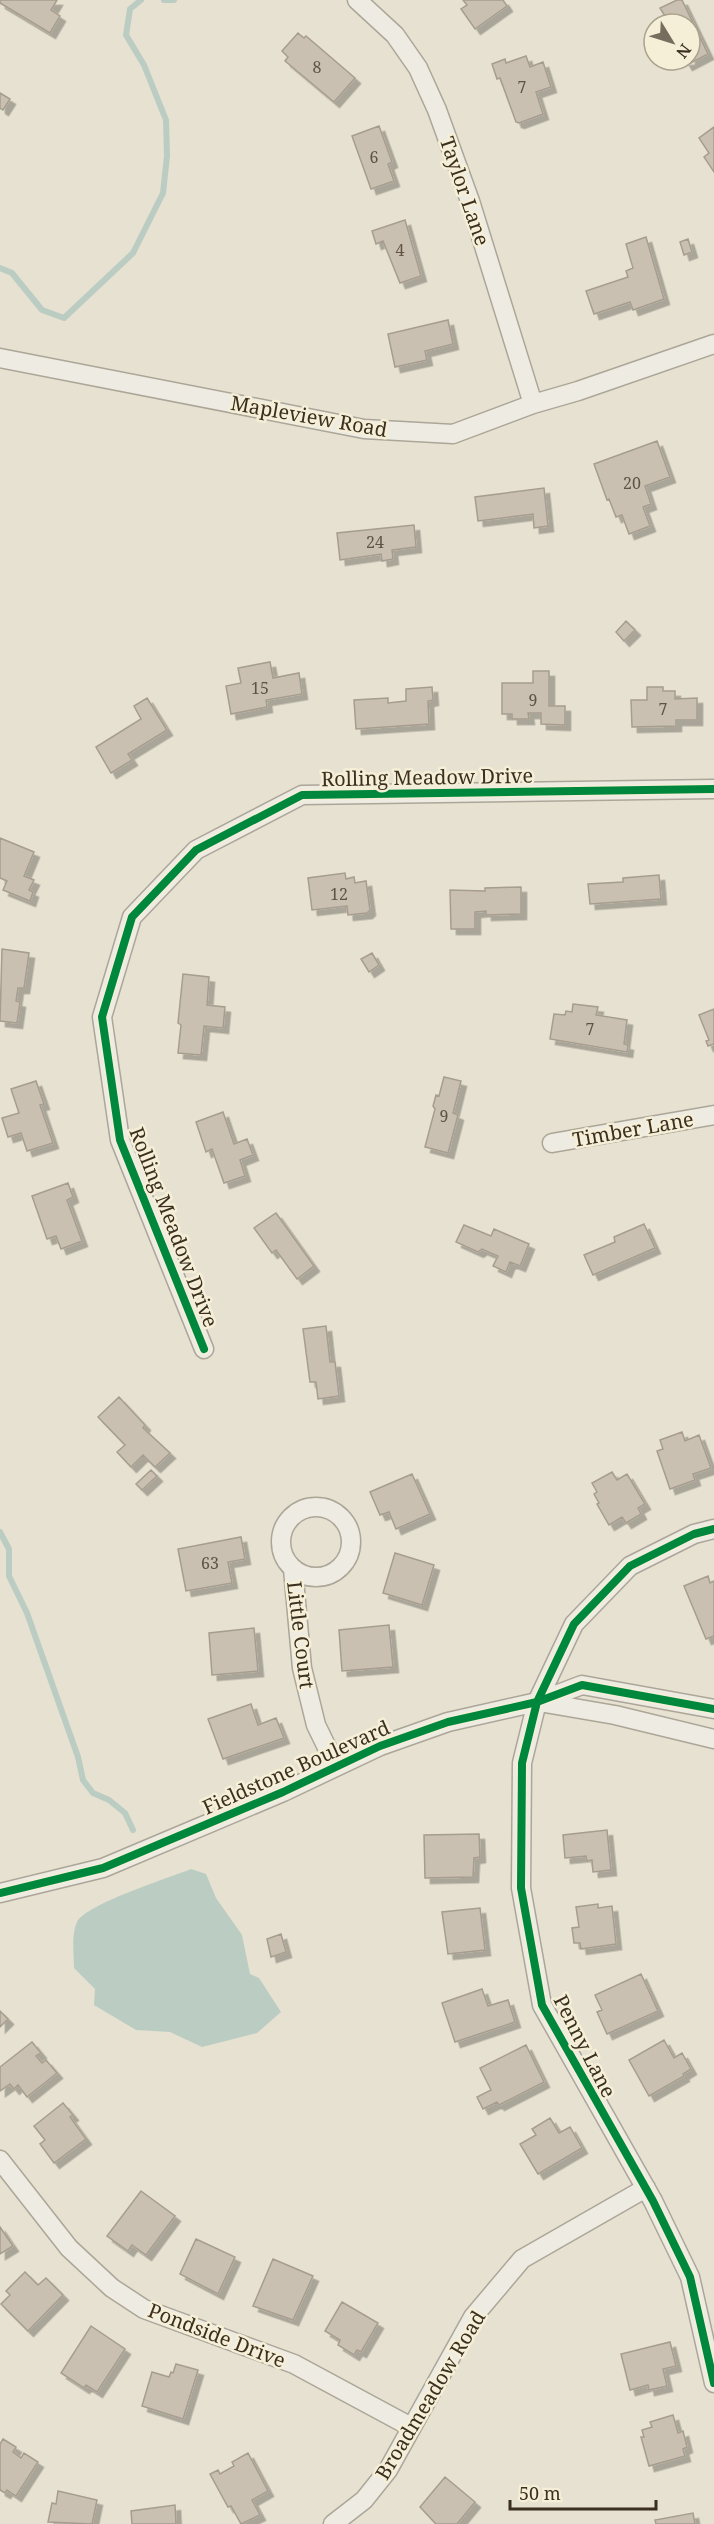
<svg xmlns="http://www.w3.org/2000/svg" width="714" height="2524" viewBox="0 0 714 2524" font-family="'Noto Serif',serif">
<style>
.water{fill:#bbccc3}
.lines{fill:none;stroke-linecap:round;stroke-linejoin:round}
.stream{stroke:#bbccc3;stroke-width:6}
.building{fill:#cac0b1;stroke:#a79d8f;stroke-width:1.5;filter:url(#shadow)}
.minor-casing{stroke:#aca698;stroke-width:21}
.minor{stroke:#eeebe2;stroke-width:18}
.cycleway-casing{stroke:#f6efd7;stroke-width:11}
.cycleway{stroke:#00873e;stroke-width:8}
.labels{text-anchor:middle;dominant-baseline:central;stroke-width:5;stroke-linejoin:round;paint-order:stroke}
.number-label{font-size:16px;fill:#5f5344}
.street-label{font-size:20px;fill:#3b2f20;stroke:#f6efd7}
</style>
<defs>
<filter id="shadow"><feDropShadow dx="5.5" dy="5.5" stdDeviation="0" flood-color="#0004"/></filter>
</defs>
<rect width="100%" height="100%" fill="#e6e1d0"/>
<path class="water" d="M191,1869L206,1874L216,1898L242,1935L250,1974L259,1978L281,2012L257,2033L202,2047L170,2032L136,2030L94,2005L95,1989L74,1968C74,1954 71,1935 77,1922C86,1904 169,1878 191,1869Z"/>
<g class="lines">
<path class="stream" d="M164,0H174
M0,268L12,273L42,310L64,318L133,253L163,193L167,156L166,120L144,65L126,35L130,9L141,0
M0,1532L9,1549V1576L27,1613L78,1757L83,1780L93,1793L109,1800L125,1813L133,1830"/>
</g>
<path class="building" d="M0,0H57L51,10L60,16L50,33L0,3Z
M463,0H503L507,6L475,29L461,9L467,5Z
M677,0H682L708,54L687,65L684,60H690V24H654L653,22L665,16L660,8Z
M298,33L304,38L306,36L355,78L334,102L285,61L288,57L282,51Z
M526,56L530,67L543,62L551,87L536,92L543,114L519,123L516,122L500,78L497,79L492,64L505,59L506,63Z
M0,93L10,99L3,110L0,108Z
M379,126L392,162L388,164L394,181L371,189L352,136Z
M714,127V172L704,157L709,153L699,138Z
M405,220L421,276L400,283L383,241L376,244L372,231Z
M646,237L664,299L633,310L630,302L594,314L586,291L628,277L626,271L633,268L626,244Z
M688,239L692,252L684,255L680,242Z
M448,320L453,344L425,351L427,360L395,367L388,334Z
M657,441L670,477L645,486L651,504L643,507L650,526L629,534L622,515L616,517L609,499L607,500L594,464Z
M544,488L548,526L534,528L533,514L478,521L475,497Z
M414,525L416,547L392,550L393,559L382,561L381,554L340,560L337,533Z
M626,621L635,630L624,641L616,632Z
M270,662L273,678L299,673L302,694L266,700L267,707L231,714L226,686L241,683L238,668Z
M533,671H549V706H565V725L541,724V713H528L529,719H512V714H502V683H533Z
M432,687L433,700L428,701L429,724L356,729L354,700L388,698V703L406,701V689Z
M647,687H663V691H675V699L697,698V720H676V726L632,727L631,700H647Z
M147,698L167,730L128,754L132,760L111,773L96,747L141,719L134,706Z
M0,838L34,852L24,876L34,880L29,890L33,892L30,901L3,890L7,881L0,878Z
M345,873L346,879L354,877L355,883L366,881L370,910L367,913L348,915L347,906L312,910L308,878Z
M659,875L661,899L590,904L588,884L623,882V878Z
M521,887V914L486,915V911L475,912V929H451L450,890L485,891V888Z
M2,949L29,953L24,988H18L16,1001L20,1002L17,1023L0,1021Z
M372,953L379,965L369,972L361,959Z
M183,974L209,977L207,1005L225,1007L223,1028L204,1026L201,1055L178,1053L181,1025L178,1023Z
M573,1004L598,1007L596,1015L627,1020L624,1044L628,1045L627,1052L550,1039L554,1014L565,1015L566,1011L572,1012Z
M714,1009V1044L708,1046L706,1041L709,1040L699,1015Z
M444,1077L461,1081L453,1113L458,1115L448,1153L425,1147L435,1109L433,1106L436,1095L439,1096Z
M36,1081L44,1104L40,1105L53,1143L27,1151L21,1133L8,1137L2,1118L19,1113L11,1089Z
M223,1112L234,1144L247,1139L253,1155L240,1160L245,1176L224,1183L212,1149L206,1152L196,1122Z
M68,1183L73,1197L67,1200L82,1241L61,1249L56,1236L47,1239L32,1196Z
M276,1213L314,1266L297,1279L276,1250L272,1253L254,1228Z
M644,1224L655,1248L593,1275L584,1255L615,1242L614,1237Z
M464,1225L491,1236L494,1229L529,1244L520,1266L510,1262L506,1272L493,1266L498,1256L482,1249L478,1252L456,1242Z
M326,1326L330,1362H335L339,1396L318,1399L316,1382H310L303,1329Z
M119,1397L145,1425L143,1428L170,1453L155,1467L143,1455L131,1467L117,1452L125,1445L98,1417Z
M682,1432L685,1441L699,1435L711,1468L693,1474L695,1480L670,1489L657,1451L663,1449L660,1440Z
M151,1470L157,1476L142,1490L136,1484Z
M612,1472L617,1480L627,1474L645,1504L638,1508L641,1514L626,1523L622,1517L609,1525L597,1504L599,1503L594,1494L597,1492L592,1483Z
M412,1474L430,1514L396,1529L389,1512L380,1515L370,1492Z
M241,1537L245,1559L228,1562L232,1583L186,1591L178,1549Z
M395,1553L434,1565L422,1605L383,1593Z
M708,1576L710,1583L714,1581V1636L706,1639L684,1586Z
M389,1625L393,1667L342,1671L339,1630Z
M254,1628L258,1671L212,1675L209,1633Z
M251,1704L258,1725L276,1718L284,1738L223,1759L208,1719Z
M607,1830L611,1870L593,1872L592,1860L587,1861L586,1856L565,1858L563,1835Z
M479,1834L480,1857L474,1858L473,1877L425,1878L424,1835Z
M598,1904V1908L612,1906L616,1944L581,1949L580,1943H574L572,1928L579,1927L576,1907Z
M480,1908L485,1950L448,1954L442,1912Z
M281,1934L286,1952L271,1957L267,1939Z
M641,1974L658,2011L607,2034L597,2012L602,2010L595,1995Z
M482,1989L488,2006L508,2000L515,2022L455,2042L442,2003Z
M0,2011L8,2019L0,2027Z
M664,2040L674,2058L682,2053L691,2069L683,2074L684,2076L649,2096L629,2060Z
M32,2042L41,2053L36,2056L42,2063L46,2060L57,2073L27,2097L18,2085L14,2089L10,2084L0,2091V2067Z
M526,2045L544,2082L499,2105L497,2102L483,2109L477,2097L491,2090L480,2068Z
M63,2103L73,2115L70,2117L86,2139L54,2163L40,2144L45,2140L34,2126Z
M550,2118L559,2133L570,2127L582,2148L538,2174L520,2144L536,2135L532,2129Z
M141,2191L175,2216L146,2255L132,2245L128,2251L107,2236Z
M0,2227L13,2246L0,2254Z
M196,2239L235,2257L218,2294L180,2274Z
M273,2259L313,2276L293,2320L253,2306Z
M25,2272L38,2285L46,2278L63,2295L28,2331L1,2304L10,2295L6,2291Z
M342,2302L378,2323L361,2352L357,2350L354,2355L338,2345L340,2340L325,2331Z
M91,2326L125,2349L97,2392L86,2385L84,2388L61,2373Z
M670,2342L676,2366L663,2369L667,2386L649,2390L648,2385L630,2390L621,2354Z
M176,2364L198,2370L183,2419L142,2406L152,2372L169,2377L171,2372L173,2373Z
M673,2415L678,2433L683,2431L687,2447L683,2449L685,2456L649,2466L641,2437H644L642,2430L652,2427L650,2422Z
M3,2439L16,2447L13,2452L21,2458L24,2453L38,2462L16,2496L7,2490L5,2493L0,2490V2444Z
M248,2453L268,2491L252,2500L260,2515L241,2524L231,2506L228,2507L210,2474L218,2470L220,2474L234,2466L232,2462Z
M445,2477L475,2502L457,2524H436L420,2507Z
M58,2491L97,2500L92,2524L48,2522L52,2503L56,2504Z
M175,2505L176,2524H132L131,2511Z
M693,2513L695,2524H656L655,2520Z"/>
<g class="lines">
<defs>
<path id="minor" d="M357,0L395,35L418,68L437,110L470,201L533,404
M0,358L364,429L453,434L533,404L578,391L714,344
M552,1143L714,1115
M204,1349L120,1140L102,1017L132,917L196,850L302,795L714,789
M281 1542a35 35 0 1 1 70 0a35 35 0 1 1-70 0Z
M714,1529L694,1534L630,1566L574,1624L537,1702L522,1763L521,1888L542,2005L653,2201L690,2277L714,2383
M293,1569L302,1668L316,1725L336,1766
M539,1702L615,1715L714,1739
M0,1893L103,1868L283,1792L380,1746L448,1722L537,1702L582,1685L714,1709
M0,2160L69,2248L112,2288L144,2309L294,2364L411,2427
M333,2524L364,2500L388,2470L473,2317L522,2259L646,2188"/>
</defs>
<use href="#minor" class="minor-casing"/>
<use href="#minor" class="minor"/>
<defs>
<path id="cycleway" d="M204,1349L120,1140L102,1017L132,917L196,850L302,795L714,789
M714,1529L694,1534L630,1566L574,1624L537,1702L522,1763L521,1888L542,2005L653,2201L690,2277L714,2383
M0,1893L103,1868L283,1792L380,1746L448,1722L537,1702L582,1685L714,1709"/>
</defs>
<use href="#cycleway" class="cycleway-casing"/>
<use href="#cycleway" class="cycleway"/>
</g>
<g class="labels">
<g class="number-label">
<text x="317" y="67">8</text>
<text x="522" y="87">7</text>
<text x="374" y="157">6</text>
<text x="400" y="250">4</text>
<text x="632" y="483">20</text>
<text x="375" y="542">24</text>
<text x="260" y="688">15</text>
<text x="533" y="700">9</text>
<text x="663" y="709">7</text>
<text x="339" y="894">12</text>
<text x="590" y="1029">7</text>
<text x="444" y="1116">9</text>
<text x="210" y="1563">63</text>
</g>
<g class="street-label">
<text transform="translate(465 191) rotate(71)">Taylor Lane</text>
<text transform="translate(309 416) rotate(10)">Mapleview Road</text>
<text transform="translate(427 777) rotate(-1)">Rolling Meadow Drive</text>
<text transform="translate(633 1129) rotate(-10)">Timber Lane</text>
<text transform="translate(174 1227) rotate(69)">Rolling Meadow Drive</text>
<text transform="translate(301 1635) rotate(83)">Little Court</text>
<text transform="translate(296 1767) rotate(-24)">Fieldstone Boulevard</text>
<text transform="translate(585 2046) rotate(63)">Penny Lane</text>
<text transform="translate(217 2335) rotate(21)">Pondside Drive</text>
<text transform="translate(430 2395) rotate(-59)">Broadmeadow Road</text>
</g>
</g>
<g transform="translate(672 42) rotate(128)"><circle r="28" fill="#f6efd7" stroke="#aba28e" stroke-width="1.5"/>
<path d="M0-4.5L10 22L0 15L-10 22Z" fill="#776d5e"/>
<text y="-9" font-size="16" font-weight="bold" text-anchor="middle" fill="#3b2f20">N</text>
</g>
<path d="M510 2500v9h146v-9" fill="none" stroke="#3b2f20" stroke-width="3"/>
<text x="519" y="2500" font-size="18" fill="#3b2f20" stroke="#f6efd7" stroke-width="4.5" paint-order="stroke">50 m</text>
</svg>
